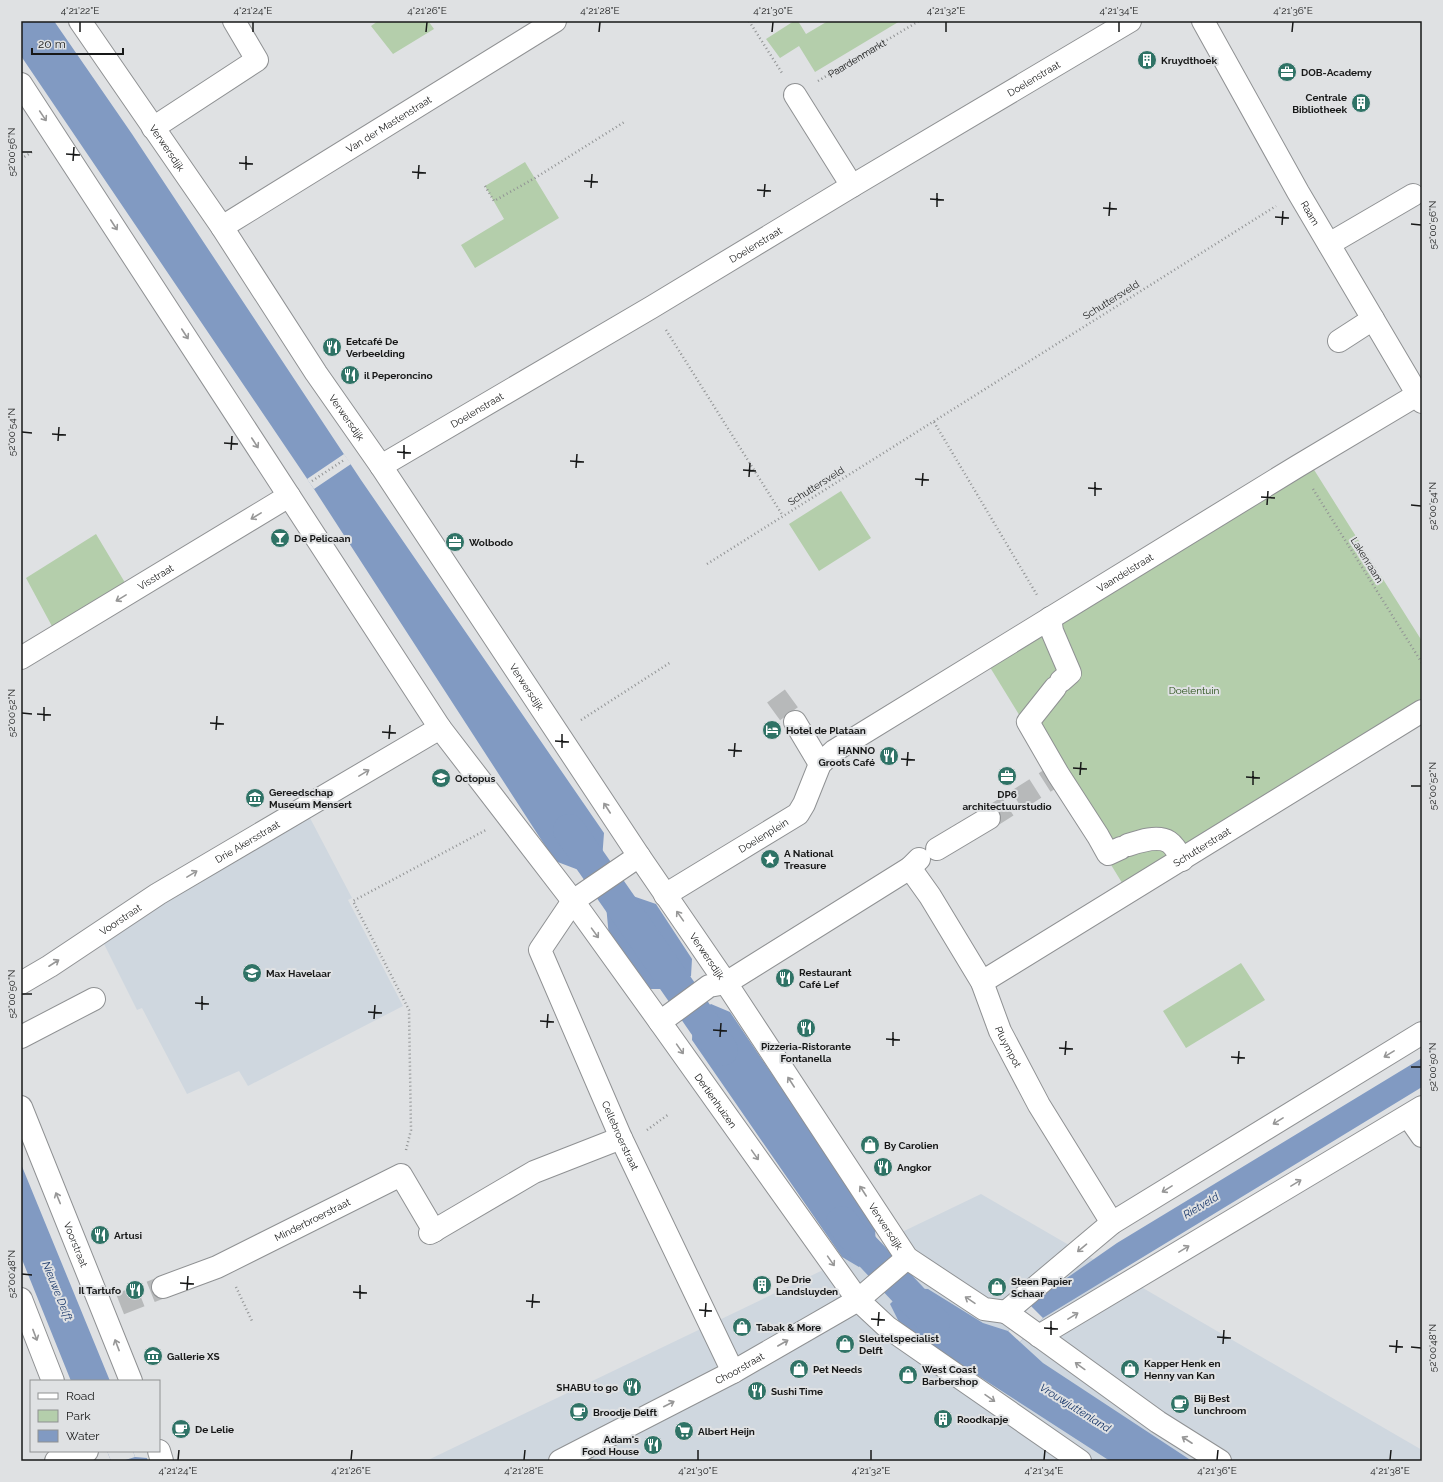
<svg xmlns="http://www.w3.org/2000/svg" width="1443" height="1482" viewBox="0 0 1443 1482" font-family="Raleway,sans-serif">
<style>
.built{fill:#cfd7df}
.green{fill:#b4ceab}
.water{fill:#819ac2}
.pier{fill:#dfe1e3}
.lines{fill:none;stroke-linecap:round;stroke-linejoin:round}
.canal{stroke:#819ac2;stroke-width:32}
.minor-tunnel{stroke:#b7b9ba;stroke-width:22;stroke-dasharray:22 11;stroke-linecap:butt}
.minor-casing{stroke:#8f9193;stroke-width:24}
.path{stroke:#919394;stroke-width:2.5;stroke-dasharray:1 3;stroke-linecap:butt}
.minor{stroke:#fff;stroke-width:22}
.oneway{stroke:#979797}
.ticks{fill:none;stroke:#171818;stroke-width:1.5}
.labels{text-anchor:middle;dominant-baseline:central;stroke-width:4;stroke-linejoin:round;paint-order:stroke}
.street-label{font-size:10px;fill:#171818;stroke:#dfe1e3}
.poi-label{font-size:10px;font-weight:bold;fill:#171818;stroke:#dfe1e3;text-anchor:start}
.park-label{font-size:10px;fill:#244c13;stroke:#dfe1e3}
.water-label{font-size:11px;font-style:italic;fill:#173669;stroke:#dfe1e3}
.neatline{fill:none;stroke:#171818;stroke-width:1.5}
.ticks-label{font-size:10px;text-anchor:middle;fill:#171818}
</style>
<rect width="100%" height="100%" fill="#dfe1e3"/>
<path class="built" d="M310,818L352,898L348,900L403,1006L248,1086L239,1071L187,1094L142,1008L137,1010L102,940L192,881Z
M981,1194L1422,1450V1461H426Z"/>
<path class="green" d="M378,21H430L429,22L434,29L393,54L371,26Z
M794,21H798L806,34L828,21H900L815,72L799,46L780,58L766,39Z
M525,162L559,218L475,268L461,245L504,219L485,186Z
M1311,465L1422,641V702L1124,886L988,664Z
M841,491L871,538L819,571L789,524Z
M96,534L127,586L54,630L26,578Z
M1241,963L1265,1000L1186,1048L1163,1011Z"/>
<path class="water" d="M21,21H54L132,134L361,480L604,833L602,860L584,872L555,861L314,489L21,56Z
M624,893L656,904L692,959L691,976L672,989H650L609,937L606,905Z
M711,1004L730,1012L875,1226L876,1251L859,1267L842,1257L692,1040L693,1017Z
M1422,1058V1087L1043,1318L1020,1342L1043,1363L1192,1461H1110L901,1326L890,1304L906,1288L928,1289L983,1323L1008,1331L1031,1306L1051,1289L1117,1243Z
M21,1164L110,1381H71L21,1257Z
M107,1451H133L135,1457L147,1458L148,1461H111Z"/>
<path class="pier" d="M344,454L351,464L314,489L307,479Z
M1031,1306L1043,1318L1020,1342L1008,1331Z
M107,1451H133L135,1457L122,1461H111Z"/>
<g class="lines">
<path class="canal" d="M569,830L722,1050
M842,1222L851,1234L934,1322"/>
<path class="minor-tunnel" d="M776,696L795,722
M989,818L1058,774
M120,1304L163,1287"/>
<defs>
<g id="minor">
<path id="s2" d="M80,21L222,227L316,373L381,466L639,856L726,983L907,1258L984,1309L1006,1312"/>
<path id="s3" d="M1203,21L1298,192L1422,402"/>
<path id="s4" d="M21,84L440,728L573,901L660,1022L858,1300L887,1327L1080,1461"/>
<path d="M795,95L852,186"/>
<path d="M153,128L257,60L234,21"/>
<path id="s5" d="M222,227L555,21"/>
<path d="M1329,244L1413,195"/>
<path d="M1339,341L1373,319"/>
<path id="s6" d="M381,466L652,307L852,186L1130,21"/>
<path d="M1050,618L1052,631L1070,673L1061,681"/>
<path id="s7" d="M21,658L289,496"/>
<path d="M1055,688L1028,722L1058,774L1098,836L1108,854L1121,848"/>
<path d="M795,722L820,764"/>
<path d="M1128,845C1140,841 1158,835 1169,842C1175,846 1179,854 1182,860"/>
<path d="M937,849L989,818"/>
<path id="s8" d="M639,856L573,901L540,950L621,1138L733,1372"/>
<path id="s9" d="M910,868L930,896L982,982L1000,1031L1039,1105L1112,1223"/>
<path id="s10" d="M665,895L798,814L804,804L820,764L834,751L1298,466L1422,392"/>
<path id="s11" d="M982,982L1422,711"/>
<path id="s12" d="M21,983L50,966L158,894L440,728"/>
<path d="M660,1022L709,986L726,983L910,868L919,859"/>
<path d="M21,1037L94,999"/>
<path id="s13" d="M21,1107L131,1381"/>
<path d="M1408,1116L1422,1136"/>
<path d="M430,1233L534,1172L621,1138"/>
<path id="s14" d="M163,1287L217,1267L401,1175L434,1231"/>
<path d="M21,1299L53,1381"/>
<path d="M1006,1312L1112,1223L1422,1033"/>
<path d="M1006,1312L1158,1422L1220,1461"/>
<path d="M1039,1336L1422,1107"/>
<path d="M159,1451L162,1461"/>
<path d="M56,1461L87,1451"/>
<path id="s15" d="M560,1461L733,1372L858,1300L907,1258"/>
</g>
</defs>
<use href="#minor" class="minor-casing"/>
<g class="path">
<path d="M749,21L782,73"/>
<path id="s1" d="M818,81L919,21"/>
<path d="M21,159L32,152"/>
<path d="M485,186L494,201L535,178L626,121"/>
<path d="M666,330L783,516"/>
<path d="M934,422L1037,595"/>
<path d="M312,481L344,460"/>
<path d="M1313,489L1422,663"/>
<path d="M707,564L1276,206"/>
<path d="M581,720L671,662"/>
<path d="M647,1130L669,1114"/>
<path d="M406,1150L411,1130L409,1010L353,901L486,830"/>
<path d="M236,1287L252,1321"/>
</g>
<use href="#minor" class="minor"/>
</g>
<defs><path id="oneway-shaft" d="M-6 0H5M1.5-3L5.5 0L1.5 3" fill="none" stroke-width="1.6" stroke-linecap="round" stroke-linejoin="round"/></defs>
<g class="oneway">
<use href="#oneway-shaft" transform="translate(43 116) rotate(56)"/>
<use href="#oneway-shaft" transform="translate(114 225) rotate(57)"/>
<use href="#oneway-shaft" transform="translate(185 334) rotate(57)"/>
<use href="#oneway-shaft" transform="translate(255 443) rotate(57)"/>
<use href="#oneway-shaft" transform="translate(256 516) rotate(149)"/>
<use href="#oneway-shaft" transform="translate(121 598) rotate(149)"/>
<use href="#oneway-shaft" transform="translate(364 773) rotate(-31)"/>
<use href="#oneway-shaft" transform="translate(607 808) rotate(-123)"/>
<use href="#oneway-shaft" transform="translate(192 874) rotate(-31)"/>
<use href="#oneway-shaft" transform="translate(680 916) rotate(-125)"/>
<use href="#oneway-shaft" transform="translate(595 933) rotate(54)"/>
<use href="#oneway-shaft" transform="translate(54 963) rotate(-33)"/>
<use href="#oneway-shaft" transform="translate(680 1049) rotate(55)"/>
<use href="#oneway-shaft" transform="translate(1389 1054) rotate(149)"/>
<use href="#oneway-shaft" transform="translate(791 1082) rotate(-123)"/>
<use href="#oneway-shaft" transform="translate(1278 1121) rotate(148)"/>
<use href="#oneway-shaft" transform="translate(755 1155) rotate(55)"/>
<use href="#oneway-shaft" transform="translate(1296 1183) rotate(-31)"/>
<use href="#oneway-shaft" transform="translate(1167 1189) rotate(148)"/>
<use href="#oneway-shaft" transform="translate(863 1191) rotate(-123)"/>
<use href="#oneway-shaft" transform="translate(58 1198) rotate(-112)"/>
<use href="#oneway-shaft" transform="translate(1082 1248) rotate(140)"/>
<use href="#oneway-shaft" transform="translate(1184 1249) rotate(-31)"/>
<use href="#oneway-shaft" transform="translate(831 1261) rotate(55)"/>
<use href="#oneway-shaft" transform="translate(970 1300) rotate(-146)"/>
<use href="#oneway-shaft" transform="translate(1073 1316) rotate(-31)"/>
<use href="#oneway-shaft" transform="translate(35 1335) rotate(69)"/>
<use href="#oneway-shaft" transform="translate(783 1343) rotate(-30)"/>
<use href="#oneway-shaft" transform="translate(117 1345) rotate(-111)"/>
<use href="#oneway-shaft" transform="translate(1080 1366) rotate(-144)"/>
<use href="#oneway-shaft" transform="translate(990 1398) rotate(35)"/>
<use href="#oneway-shaft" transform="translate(669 1404) rotate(-27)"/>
<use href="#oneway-shaft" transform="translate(1187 1440) rotate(-147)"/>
</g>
<path class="ticks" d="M80,32V22M253,32V22M426,32L427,22M599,32L600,22M772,32L773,22M946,32V22M1119,32V22M1292,32L1293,22M22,152H32M66,154L80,155M73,161L74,147M239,163L253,164M246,170V156M412,172L426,173M418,179L419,165M584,181L598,182M591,188L592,174M757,190L771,191M764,197L765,184M930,199L944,200M937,207V193M1103,208L1117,209M1109,216L1110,202M1275,217L1289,218M1411,224L1421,225M1282,225L1283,211M22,432L32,433M52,434L66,435M58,441L59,427M224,443L238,444M231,450L232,436M397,452L411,453M404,459V445M570,461L584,462M576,468L577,454M743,470L756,471M749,477L750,463M915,479L929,480M922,486L923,473M1088,488L1102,489M1095,496V482M1261,497L1275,498M1267,505L1268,491M1411,505L1421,506M22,713L32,714M37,714L51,715M44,721V707M210,723L224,724M216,730L217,716M382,732L396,733M389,739L390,725M555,741L569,742M562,748V734M728,750L742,751M734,757L735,743M901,759L915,760M907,766L908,752M1073,768L1087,769M1080,775L1081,762M1246,777L1260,778M1253,785V771M1411,786H1421M22,994H32M195,1003L209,1004M202,1010V996M368,1012L382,1013M374,1019L375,1005M540,1021L554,1022M547,1028L548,1014M713,1030L727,1031M720,1037L721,1023M886,1039L900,1040M893,1046V1032M1059,1048L1073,1049M1065,1055L1066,1041M1231,1057L1245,1058M1238,1064L1239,1051M1411,1067H1421M22,1274L32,1275M180,1283L194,1284M187,1290L188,1276M353,1292L367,1293M360,1299V1285M526,1301L540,1302M532,1308L533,1294M699,1310L712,1311M705,1317L706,1303M871,1319L885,1320M878,1326L879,1312M1044,1328L1058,1329M1051,1335V1321M1217,1337L1231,1338M1223,1344L1224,1330M1389,1346L1403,1347M1411,1347L1421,1348M1396,1353L1397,1340M178,1460L179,1450M351,1460L352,1450M524,1460L525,1450M698,1460V1450M871,1460V1450M1044,1460L1045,1450M1217,1460L1218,1450M1390,1460L1391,1450"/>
<defs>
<symbol id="building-disc" viewBox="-11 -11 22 22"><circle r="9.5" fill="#2f7366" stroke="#dfe1e3"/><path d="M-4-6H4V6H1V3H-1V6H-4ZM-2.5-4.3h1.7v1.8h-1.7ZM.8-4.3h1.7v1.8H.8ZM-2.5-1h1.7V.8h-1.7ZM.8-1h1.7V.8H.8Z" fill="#fff"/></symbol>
<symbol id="office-disc" viewBox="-11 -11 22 22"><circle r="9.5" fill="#2f7366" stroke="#dfe1e3"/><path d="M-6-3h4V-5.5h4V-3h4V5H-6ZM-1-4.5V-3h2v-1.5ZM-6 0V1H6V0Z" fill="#fff"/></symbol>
<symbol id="restaurant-disc" viewBox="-11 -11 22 22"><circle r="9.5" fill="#2f7366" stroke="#dfe1e3"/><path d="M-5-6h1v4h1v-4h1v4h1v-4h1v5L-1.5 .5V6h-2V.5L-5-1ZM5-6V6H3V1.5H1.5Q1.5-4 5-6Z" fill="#fff"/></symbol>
<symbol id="bar-disc" viewBox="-11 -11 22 22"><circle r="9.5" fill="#2f7366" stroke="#dfe1e3"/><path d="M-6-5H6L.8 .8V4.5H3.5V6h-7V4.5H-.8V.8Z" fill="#fff"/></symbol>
<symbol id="hotel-disc" viewBox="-11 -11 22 22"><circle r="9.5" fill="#2f7366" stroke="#dfe1e3"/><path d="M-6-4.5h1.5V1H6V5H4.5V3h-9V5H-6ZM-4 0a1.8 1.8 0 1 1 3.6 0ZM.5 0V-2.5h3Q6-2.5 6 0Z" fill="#fff"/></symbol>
<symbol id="school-disc" viewBox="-11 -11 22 22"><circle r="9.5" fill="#2f7366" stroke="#dfe1e3"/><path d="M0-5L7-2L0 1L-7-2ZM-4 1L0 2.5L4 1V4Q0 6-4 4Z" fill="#fff"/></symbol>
<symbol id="museum-disc" viewBox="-11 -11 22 22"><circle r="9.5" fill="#2f7366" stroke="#dfe1e3"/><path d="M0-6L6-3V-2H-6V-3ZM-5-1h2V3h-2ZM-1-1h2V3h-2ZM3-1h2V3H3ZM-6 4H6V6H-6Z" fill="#fff"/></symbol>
<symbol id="sight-disc" viewBox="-11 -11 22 22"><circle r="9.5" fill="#2f7366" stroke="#dfe1e3"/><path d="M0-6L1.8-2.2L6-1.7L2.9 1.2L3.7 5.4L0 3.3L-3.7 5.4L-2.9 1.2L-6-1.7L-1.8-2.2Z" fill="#fff"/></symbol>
<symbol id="shop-disc" viewBox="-11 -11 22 22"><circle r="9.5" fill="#2f7366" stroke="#dfe1e3"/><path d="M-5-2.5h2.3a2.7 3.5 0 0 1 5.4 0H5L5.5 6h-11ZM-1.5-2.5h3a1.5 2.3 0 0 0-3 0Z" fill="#fff"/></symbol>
<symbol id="cafe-disc" viewBox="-11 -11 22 22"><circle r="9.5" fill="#2f7366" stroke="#dfe1e3"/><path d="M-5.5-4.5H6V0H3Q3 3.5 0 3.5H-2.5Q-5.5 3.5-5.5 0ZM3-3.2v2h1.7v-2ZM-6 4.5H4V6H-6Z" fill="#fff"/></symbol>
<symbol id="supermarket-disc" viewBox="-11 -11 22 22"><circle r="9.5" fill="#2f7366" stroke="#dfe1e3"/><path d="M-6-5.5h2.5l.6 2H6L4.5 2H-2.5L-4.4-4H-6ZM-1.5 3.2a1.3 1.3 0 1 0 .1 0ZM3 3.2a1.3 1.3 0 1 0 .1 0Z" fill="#fff"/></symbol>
</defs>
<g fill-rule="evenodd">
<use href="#building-disc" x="1136" y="49" width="22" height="22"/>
<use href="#office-disc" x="1276" y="61" width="22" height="22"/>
<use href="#building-disc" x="1350" y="92" width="22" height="22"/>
<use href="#restaurant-disc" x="321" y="336" width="22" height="22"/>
<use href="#restaurant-disc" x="339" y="364" width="22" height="22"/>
<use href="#bar-disc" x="269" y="527" width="22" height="22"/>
<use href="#office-disc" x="444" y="531" width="22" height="22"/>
<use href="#hotel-disc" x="761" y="719" width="22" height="22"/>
<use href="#restaurant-disc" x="878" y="745" width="22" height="22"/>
<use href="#office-disc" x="996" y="765" width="22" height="22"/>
<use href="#school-disc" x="430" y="767" width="22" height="22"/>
<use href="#museum-disc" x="244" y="787" width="22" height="22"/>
<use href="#sight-disc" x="759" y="848" width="22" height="22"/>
<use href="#school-disc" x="241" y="962" width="22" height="22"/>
<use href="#restaurant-disc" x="774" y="967" width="22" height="22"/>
<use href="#restaurant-disc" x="795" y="1017" width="22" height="22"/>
<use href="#shop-disc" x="859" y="1134" width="22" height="22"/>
<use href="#restaurant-disc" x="872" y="1156" width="22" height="22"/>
<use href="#restaurant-disc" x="89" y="1224" width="22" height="22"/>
<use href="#building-disc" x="751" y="1274" width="22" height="22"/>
<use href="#shop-disc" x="986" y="1276" width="22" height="22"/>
<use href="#restaurant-disc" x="124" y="1279" width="22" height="22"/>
<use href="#shop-disc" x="731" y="1316" width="22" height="22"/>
<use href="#shop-disc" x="834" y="1333" width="22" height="22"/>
<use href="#museum-disc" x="142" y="1345" width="22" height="22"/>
<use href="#shop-disc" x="788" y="1358" width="22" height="22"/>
<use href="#shop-disc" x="1119" y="1358" width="22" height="22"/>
<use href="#shop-disc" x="897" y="1364" width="22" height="22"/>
<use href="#restaurant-disc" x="621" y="1376" width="22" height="22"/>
<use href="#restaurant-disc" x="746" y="1380" width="22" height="22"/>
<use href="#cafe-disc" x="1169" y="1393" width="22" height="22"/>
<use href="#cafe-disc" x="568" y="1401" width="22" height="22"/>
<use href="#building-disc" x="932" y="1408" width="22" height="22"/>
<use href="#cafe-disc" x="170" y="1418" width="22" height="22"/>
<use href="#supermarket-disc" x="673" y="1420" width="22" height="22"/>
<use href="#restaurant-disc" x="642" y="1434" width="22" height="22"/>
</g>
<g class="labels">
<g class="street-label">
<text stroke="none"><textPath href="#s1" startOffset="45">Paardenmarkt</textPath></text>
<text stroke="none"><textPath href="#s6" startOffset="759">Doelenstraat</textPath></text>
<text stroke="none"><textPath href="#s5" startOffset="196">Van der Mastenstraat</textPath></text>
<text stroke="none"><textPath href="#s2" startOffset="154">Verwersdijk</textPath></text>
<text stroke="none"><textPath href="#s3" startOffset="220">Raam</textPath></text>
<text stroke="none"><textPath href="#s6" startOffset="435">Doelenstraat</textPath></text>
<text transform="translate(1111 300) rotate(-32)">Schuttersveld</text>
<text stroke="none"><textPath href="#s6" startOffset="111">Doelenstraat</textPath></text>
<text stroke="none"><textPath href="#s2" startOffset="478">Verwersdijk</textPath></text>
<text transform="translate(816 486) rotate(-32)">Schuttersveld</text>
<text transform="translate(1367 560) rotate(58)">Lakenraam</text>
<text stroke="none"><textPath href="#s10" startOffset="571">Vaandelstraat</textPath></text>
<text stroke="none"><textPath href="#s7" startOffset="157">Visstraat</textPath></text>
<text stroke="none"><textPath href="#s2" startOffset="802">Verwersdijk</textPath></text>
<text stroke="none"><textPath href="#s10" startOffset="115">Doelenplein</textPath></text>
<text stroke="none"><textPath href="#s12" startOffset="267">Drie Akersstraat</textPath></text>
<text stroke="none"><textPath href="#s11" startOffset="258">Schutterstraat</textPath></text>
<text stroke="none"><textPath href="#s12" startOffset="118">Voorstraat</textPath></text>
<text stroke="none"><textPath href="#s2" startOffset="1126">Verwersdijk</textPath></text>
<text stroke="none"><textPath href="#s9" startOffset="205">Pluympot</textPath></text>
<text stroke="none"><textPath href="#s4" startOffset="1232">Dertienhuizen</textPath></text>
<text stroke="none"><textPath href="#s8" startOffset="341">Cellebroerstraat</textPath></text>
<text stroke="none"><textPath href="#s14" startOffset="164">Minderbroerstraat</textPath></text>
<text stroke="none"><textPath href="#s2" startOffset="1450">Verwersdijk</textPath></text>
<text stroke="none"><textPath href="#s13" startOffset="148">Voorstraat</textPath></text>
<text stroke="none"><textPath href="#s15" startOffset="202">Choorstraat</textPath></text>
</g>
<g class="poi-label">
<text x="1161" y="60">Kruydthoek</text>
<text x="1301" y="72">DOB-Academy</text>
<text x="1347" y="97" text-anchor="end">Centrale<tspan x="1347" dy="12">Bibliotheek</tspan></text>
<text x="346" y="341">Eetcafé De<tspan x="346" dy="12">Verbeelding</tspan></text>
<text x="364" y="375">il Peperoncino</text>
<text x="294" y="538">De Pelicaan</text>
<text x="469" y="542">Wolbodo</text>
<text x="786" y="730">Hotel de Plataan</text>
<text x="875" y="750" text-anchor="end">HANNO<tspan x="875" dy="12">Groots Café</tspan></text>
<text x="455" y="778">Octopus</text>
<text x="269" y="792">Gereedschap<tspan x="269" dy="12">Museum Mensert</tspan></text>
<text x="1007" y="794" text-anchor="middle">DP6<tspan x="1007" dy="12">architectuurstudio</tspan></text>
<text x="784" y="853">A National<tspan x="784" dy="12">Treasure</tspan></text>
<text x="799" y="972">Restaurant<tspan x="799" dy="12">Café Lef</tspan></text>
<text x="266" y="973">Max Havelaar</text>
<text x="806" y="1046" text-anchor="middle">Pizzeria-Ristorante<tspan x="806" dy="12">Fontanella</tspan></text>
<text x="884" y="1145">By Carolien</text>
<text x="897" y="1167">Angkor</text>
<text x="114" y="1235">Artusi</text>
<text x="776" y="1279">De Drie<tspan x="776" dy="12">Landsluyden</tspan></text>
<text x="1011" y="1281">Steen Papier<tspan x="1011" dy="12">Schaar</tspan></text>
<text x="121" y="1290" text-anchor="end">Il Tartufo</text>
<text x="756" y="1327">Tabak &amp; More</text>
<text x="859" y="1338">Sleutelspecialist<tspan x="859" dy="12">Delft</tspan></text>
<text x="167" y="1356">Gallerie XS</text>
<text x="1144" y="1363">Kapper Henk en<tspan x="1144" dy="12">Henny van Kan</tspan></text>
<text x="813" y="1369">Pet Needs</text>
<text x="922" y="1369">West Coast<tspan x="922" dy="12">Barbershop</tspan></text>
<text x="618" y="1387" text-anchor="end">SHABU to go</text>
<text x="771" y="1391">Sushi Time</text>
<text x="1194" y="1398">Bij Best<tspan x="1194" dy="12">lunchroom</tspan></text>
<text x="593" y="1412">Broodje Delft</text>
<text x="957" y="1419">Roodkapje</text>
<text x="195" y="1429">De Lelie</text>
<text x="698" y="1431">Albert Heijn</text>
<text x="639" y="1439" text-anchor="end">Adam's<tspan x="639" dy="12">Food House</tspan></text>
</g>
<g class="park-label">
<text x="1194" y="690">Doelentuin</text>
</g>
<g class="water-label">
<text transform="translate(1201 1206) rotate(-31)">Rietveld</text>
<text transform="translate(57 1291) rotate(68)">Nieuwe Delft</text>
<text transform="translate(1075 1408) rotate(32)">Vrouwjuttenland</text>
</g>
</g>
<rect width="1443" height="1482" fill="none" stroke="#dfe1e3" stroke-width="44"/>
<rect x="30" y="1380" width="130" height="72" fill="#dfe1e3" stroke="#8f9192"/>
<rect x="38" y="1393" width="20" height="6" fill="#ffffff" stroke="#8f9192"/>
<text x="66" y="1400" font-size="12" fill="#171818">Road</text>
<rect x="38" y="1410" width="20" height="12" fill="#b4ceab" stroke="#8f9192"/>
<text x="66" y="1420" font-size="12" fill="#171818">Park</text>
<rect x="38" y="1430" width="20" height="12" fill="#819ac2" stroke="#8f9192"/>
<text x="66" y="1440" font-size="12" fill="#171818">Water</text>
<path d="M32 48v6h91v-6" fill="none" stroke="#171818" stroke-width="2"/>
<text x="38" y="48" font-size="12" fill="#171818" stroke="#dfe1e3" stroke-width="3" paint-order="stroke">20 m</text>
<rect x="22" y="22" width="1399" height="1438" class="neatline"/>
<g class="ticks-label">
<text x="80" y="14">4°21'22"E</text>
<text x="253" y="14">4°21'24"E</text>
<text x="427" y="14">4°21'26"E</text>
<text x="600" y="14">4°21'28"E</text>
<text x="773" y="14">4°21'30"E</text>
<text x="946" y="14">4°21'32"E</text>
<text x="1119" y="14">4°21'34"E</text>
<text x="1293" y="14">4°21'36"E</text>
<text transform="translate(11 152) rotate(-90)" y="4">52°00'56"N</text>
<text transform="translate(1432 225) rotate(-90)" y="4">52°00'56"N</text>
<text transform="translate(11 432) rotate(-90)" y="4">52°00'54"N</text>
<text transform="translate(1432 506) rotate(-90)" y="4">52°00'54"N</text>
<text transform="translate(11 713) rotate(-90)" y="4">52°00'52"N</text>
<text transform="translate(1432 786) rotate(-90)" y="4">52°00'52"N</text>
<text transform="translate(11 994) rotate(-90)" y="4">52°00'50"N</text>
<text transform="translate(1432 1067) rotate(-90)" y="4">52°00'50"N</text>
<text transform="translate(11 1274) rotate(-90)" y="4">52°00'48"N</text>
<text transform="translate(1432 1348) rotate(-90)" y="4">52°00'48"N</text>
<text x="178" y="1474">4°21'24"E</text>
<text x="351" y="1474">4°21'26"E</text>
<text x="524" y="1474">4°21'28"E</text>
<text x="698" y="1474">4°21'30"E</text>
<text x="871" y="1474">4°21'32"E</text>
<text x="1044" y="1474">4°21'34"E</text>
<text x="1217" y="1474">4°21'36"E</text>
<text x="1390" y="1474">4°21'38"E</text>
</g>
</svg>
